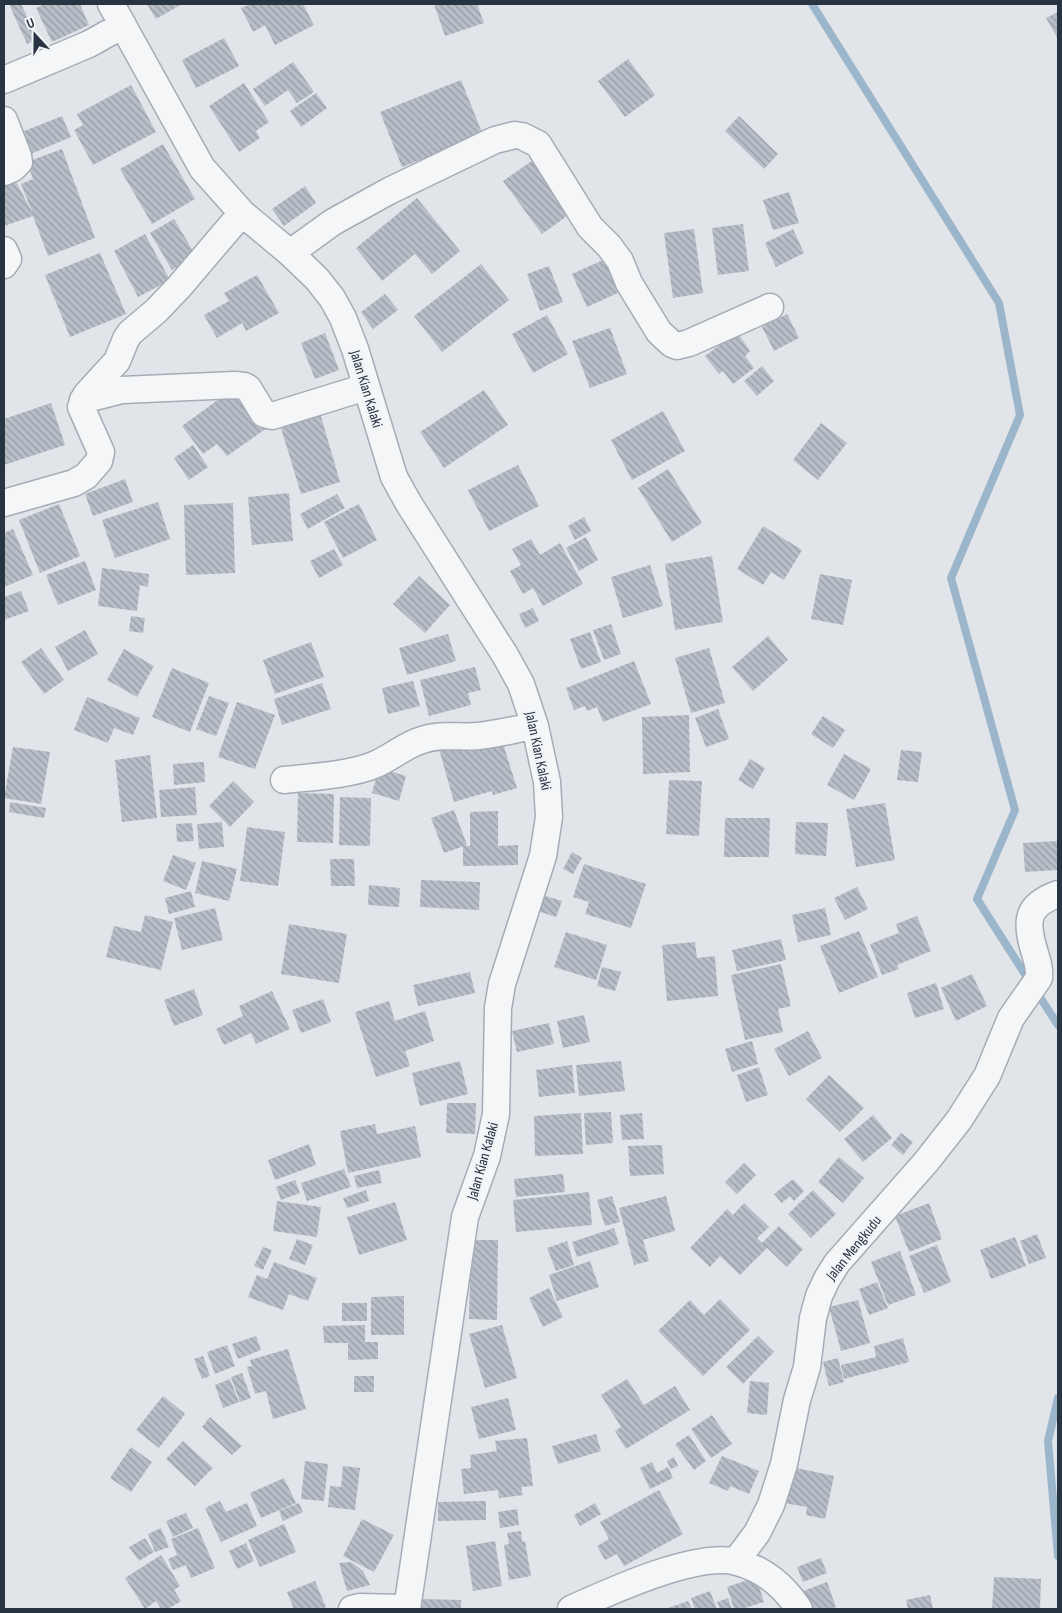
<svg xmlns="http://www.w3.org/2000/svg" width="1062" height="1613" viewBox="0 0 1062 1613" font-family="'Sofia Sans Condensed',sans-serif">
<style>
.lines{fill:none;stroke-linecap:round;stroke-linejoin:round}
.stream{stroke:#9bb6cb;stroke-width:8}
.building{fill:url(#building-back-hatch)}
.minor-casing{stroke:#a6acb5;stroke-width:29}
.minor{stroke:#f4f6f8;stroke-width:26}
.labels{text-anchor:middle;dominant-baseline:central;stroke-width:4.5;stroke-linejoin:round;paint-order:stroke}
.street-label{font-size:15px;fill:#293443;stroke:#f1f4f7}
</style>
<defs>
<pattern id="building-back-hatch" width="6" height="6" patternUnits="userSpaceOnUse" patternTransform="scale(1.25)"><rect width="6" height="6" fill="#b8bfc8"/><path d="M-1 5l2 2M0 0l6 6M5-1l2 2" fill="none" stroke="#969ca4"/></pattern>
</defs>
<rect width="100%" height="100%" fill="#e1e5ea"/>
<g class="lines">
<path class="stream" d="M812,4L999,303L1020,415L951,578L1015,810L977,899L1030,982
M1036,991L1058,1025
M1058,1398L1048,1441L1058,1556"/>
</g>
<path class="building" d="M9,4H21L38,39L27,44Z
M44,4H80L89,25L52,42L36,8Z
M147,4H182L156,19Z
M251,4H303L314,25L275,45L265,25L253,32L241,8Z
M434,4H477L484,23L445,36Z
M1058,12V39L1046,18Z
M224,38L239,66L196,88L182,60Z
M628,59L655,95L625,117L598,81Z
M293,62L314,92L297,103L288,90L265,106L253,89Z
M461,80L483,135L402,167L380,112Z
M244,83L269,122L256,131L260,138L239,152L209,106Z
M131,85L156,132L93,165L74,130L83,125L77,114Z
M316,93L327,108L301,127L290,111Z
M62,116L71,137L26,156L17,134Z
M739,116L778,154L764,169L725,131Z
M163,144L195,199L152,224L120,169Z
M62,149L95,238L48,256L33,216L4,226V178L12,174L33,214L21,184L33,179L27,162Z
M536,158L574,211L542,234L503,181Z
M305,186L316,203L284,226L272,209Z
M789,192L799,223L773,230L763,200Z
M417,198L460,251L432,274L415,254L382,281L356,248Z
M174,219L196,256L172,270L150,233Z
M743,224L749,271L718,275L712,228Z
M694,229L703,293L673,298L664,233Z
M793,229L804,253L776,267L765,243Z
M145,234L170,280L138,297L114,251Z
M100,253L126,314L70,337L45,275Z
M605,259L620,292L587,307L572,274Z
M481,264L509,300L442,352L414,316Z
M549,266L563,302L540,311L527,274Z
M257,275L279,313L246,331L242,323L217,338L204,315L229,301L224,293Z
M385,294L398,310L373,329L361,312Z
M787,314L799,338L774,351L762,327Z
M547,315L568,354L533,373L512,334Z
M610,328L627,374L590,388L572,341Z
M737,332L750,351L745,356L754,368L733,384L723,371L719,374L705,356Z
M325,333L339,370L315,379L301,343Z
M762,366L774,381L757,396L744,381Z
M237,386L267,428L227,456L217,444L203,454L182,426Z
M484,390L508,425L444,468L420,432Z
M51,403L65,445L4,465V419Z
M318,406L340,482L301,494L278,418Z
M663,411L685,451L632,480L611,440Z
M821,423L847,443L818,480L793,460Z
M193,445L208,467L189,480L174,458Z
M518,465L539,506L489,531L468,490Z
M668,469L702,523L672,542L638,488Z
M125,479L133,502L93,516L85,494Z
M289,493L293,541L252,545L248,497Z
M337,494L345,508L308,529L300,514Z
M158,502L170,539L115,558L102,520Z
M233,503L235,573L186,575L184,505Z
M59,504L80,556L40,573L19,520Z
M359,504L377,540L343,558L324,522Z
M584,517L591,531L575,540L568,526Z
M763,526L802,550L784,580L771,572L763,585L737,569Z
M13,529L33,575L4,587V533Z
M586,537L598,560L579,571L566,548Z
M531,539L540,555L560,543L583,584L543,606L533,588L523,594L510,571L521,565L512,549Z
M334,549L343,565L319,578L310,561Z
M712,556L723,622L675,630L665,564Z
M85,561L96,590L58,605L46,575Z
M650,565L663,606L623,618L611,577Z
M102,568L149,574L148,587L140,585L137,611L98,606Z
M820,574L852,580L843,625L811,619Z
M419,576L450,605L425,633L393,604Z
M21,591L29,611L4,620V597Z
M533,608L539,621L525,628L519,614Z
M131,616L145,618L143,633L129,631Z
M611,624L621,654L604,660L593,630Z
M85,630L98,654L68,671L55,647Z
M590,632L601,662L581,669L570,639Z
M448,634L456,661L407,675L399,648Z
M768,636L788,660L753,691L732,667Z
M311,642L324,677L275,694L263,660Z
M41,648L64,680L44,694L21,662Z
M709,648L725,703L691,713L675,658Z
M124,649L154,666L137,697L107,680Z
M634,661L651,704L603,722L597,707L587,711L585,706L574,710L566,688Z
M475,667L481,690L468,693L471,705L429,716L420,680Z
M172,668L209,683L190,732L152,717Z
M413,681L420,706L388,714L382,688Z
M322,683L331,709L282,725L274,699Z
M209,696L229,703L216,736L196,729Z
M87,697L140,718L133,735L114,728L108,743L74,730Z
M237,702L275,715L255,769L218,757Z
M718,709L729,739L706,747L695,718Z
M689,715L690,772L643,774L642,717Z
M823,716L845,730L833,748L811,734Z
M499,731L517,788L493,795L492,791L454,802L439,749Z
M13,747L50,752L41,804L4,798Z
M901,750L922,752L918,782L897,780Z
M844,754L871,769L854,800L827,785Z
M150,755L157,818L122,822L115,760Z
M750,759L765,768L753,789L738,780Z
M204,762L205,782L174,785L173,764Z
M379,768L406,776L399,801L372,793Z
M669,780L702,781L699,836L666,834Z
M233,781L254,802L230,827L209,806Z
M195,787L197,815L161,817L159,790Z
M298,793L334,794L333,843L297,842Z
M340,797L371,798L370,846L339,845Z
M10,802L46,808L44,818L9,812Z
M885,803L895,860L856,867L846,809Z
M454,810L467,845L444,853L431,818Z
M498,811V846L518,845V865L463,866V846H470V812Z
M725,818H770L769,857H724Z
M222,822L224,847L199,849L197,824Z
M796,822L828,823L826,856L795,854Z
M192,823L194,841L177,842L176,824Z
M247,827L285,832L278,886L240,881Z
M1058,841V870L1025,872L1023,843Z
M572,852L582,858L573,874L563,869Z
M173,855L196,863L186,890L163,881Z
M330,859H354L355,886H331Z
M202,861L237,869L229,901L195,893Z
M584,864L646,884L631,928L585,914L589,902L573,897Z
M421,880L480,882L479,910L420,907Z
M369,885L400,888L399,907L368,905Z
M857,887L868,909L845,920L834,898Z
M191,891L195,907L169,914L165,898Z
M536,893L562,901L556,917L531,909Z
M215,908L223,940L182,950L174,918Z
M825,908L831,935L798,942L792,915Z
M145,915L173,922L161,970L106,957L114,926L141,932Z
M917,916L931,951L897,965L899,969L882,975L870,944L899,933L896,924Z
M289,924L347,934L339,983L281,974Z
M859,931L878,977L839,993L820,946Z
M566,932L607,945L596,980L554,967Z
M781,939L786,960L737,971L732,950Z
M695,942L697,958L715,956L718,996L667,1001L662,945Z
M781,964L791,1006L778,1009L783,1032L745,1040L731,975Z
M602,967L621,972L615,991L597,986Z
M470,972L475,993L418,1006L413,985Z
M972,974L987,1006L956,1021L941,988Z
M936,983L944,1009L915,1018L907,993Z
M194,989L203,1015L174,1026L164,1000Z
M272,991L290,1029L256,1044L251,1033L224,1045L216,1029L243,1016L239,1006Z
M323,999L331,1022L301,1033L292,1010Z
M389,1001L395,1021L425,1011L434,1041L405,1051L410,1066L376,1077L355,1012Z
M584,1015L590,1042L563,1048L557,1021Z
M549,1023L554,1044L517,1052L512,1031Z
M808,1031L822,1058L789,1076L774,1049Z
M752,1041L758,1064L732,1072L725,1049Z
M460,1061L468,1094L420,1106L412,1073Z
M621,1061L625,1091L579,1096L576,1065Z
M572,1065L575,1093L539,1097L536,1070Z
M759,1067L768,1095L746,1102L737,1075Z
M829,1075L864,1108L840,1132L806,1099Z
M447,1103H476L475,1134L446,1133Z
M611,1112L613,1143L586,1145L584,1113Z
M581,1113L583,1154L535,1156L534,1116Z
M642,1113L644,1139L622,1140L620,1115Z
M873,1115L892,1138L863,1162L844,1139Z
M375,1124L377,1134L415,1126L421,1157L348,1173L340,1131Z
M901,1133L913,1142L903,1155L891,1145Z
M309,1144L316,1165L275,1180L268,1160Z
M662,1145L664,1174L630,1176L628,1146Z
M839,1157L864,1178L843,1203L818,1182Z
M744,1163L756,1175L737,1194L725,1182Z
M344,1169L351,1187L307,1201L301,1183Z
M379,1170L382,1183L357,1188L354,1176Z
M563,1174L565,1192L516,1197L514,1179Z
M793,1179L804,1191L794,1201L790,1196L782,1203L774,1194Z
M295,1180L300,1193L281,1200L276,1187Z
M366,1190L369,1201L347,1208L343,1198Z
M813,1190L836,1214L811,1238L788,1214Z
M589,1192L592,1225L516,1232L513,1200Z
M612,1196L620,1222L605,1226L597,1200Z
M666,1196L675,1231L643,1240L649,1261L634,1265L619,1208Z
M277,1201L321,1207L317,1237L273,1231Z
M395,1202L407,1240L359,1255L347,1217Z
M744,1203L769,1227L757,1238L762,1243L779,1226L803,1249L787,1267L767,1248L740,1275L720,1256L710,1267L690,1248L727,1209L733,1215Z
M929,1203L942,1239L909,1252L895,1216Z
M614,1228L619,1244L577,1257L572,1242Z
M1037,1234L1046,1258L1029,1264L1020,1241Z
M1015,1237L1026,1266L991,1279L980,1250Z
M297,1239L313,1245L305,1265L289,1259Z
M471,1240H498L497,1320L469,1319Z
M567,1241L574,1265L556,1271L547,1248Z
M937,1245L951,1282L924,1293L909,1256Z
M263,1247L272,1250L263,1270L254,1266Z
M900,1251L916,1295L888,1305L871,1262Z
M590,1261L599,1287L557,1301L549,1275Z
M274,1262L317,1278L308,1301L289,1294L283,1310L248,1297L257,1275L267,1279Z
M877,1282L888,1308L869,1315L859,1289Z
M549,1288L563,1317L543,1327L529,1298Z
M404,1296V1335H371V1297Z
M720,1299L750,1330L703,1376L658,1331L690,1300L704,1315Z
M858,1300L870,1343L841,1351L829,1307Z
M342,1303H367V1321H342Z
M365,1325V1342H378V1359L348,1360V1343H324L323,1326Z
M502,1325L517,1378L485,1388L469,1334Z
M256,1336L261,1350L238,1359L232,1344Z
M758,1336L774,1352L743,1384L726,1367Z
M903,1338L909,1362L844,1379L841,1365L876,1357L874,1346Z
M227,1345L235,1366L215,1374L207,1352Z
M288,1349L306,1409L273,1419L266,1391L255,1394L247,1367L252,1366L250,1360Z
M203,1356L210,1376L202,1379L194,1359Z
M838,1358L844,1382L829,1386L823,1362Z
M242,1373L251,1398L240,1402L231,1377Z
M354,1376H374V1392H354Z
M230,1379L239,1402L223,1408L215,1385Z
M627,1379L644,1405L675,1386L690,1410L626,1449L615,1431L621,1427L601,1395Z
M750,1381L769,1383L767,1415L747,1413Z
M163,1396L185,1414L159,1448L136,1430Z
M508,1398L516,1430L479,1439L471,1407Z
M712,1415L732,1444L711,1458L691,1429Z
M210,1417L242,1446L232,1455L202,1427Z
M596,1434L601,1451L558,1464L552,1446Z
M689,1435L706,1461L694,1470L675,1444Z
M527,1438L533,1486L521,1487L523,1495L499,1498L498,1490L464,1494L461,1469L471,1468L470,1455L497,1451L495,1441Z
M183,1441L213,1468L195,1486L166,1459Z
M131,1447L152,1462L131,1492L110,1478Z
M722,1456L759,1471L749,1494L730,1486L728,1491L709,1483Z
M674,1457L678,1466L671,1469L667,1461Z
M305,1461L328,1464L324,1501L301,1499Z
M652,1462L657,1473L668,1467L673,1478L650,1489L640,1468Z
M343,1466L360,1468L355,1510L328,1507L330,1486L341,1487Z
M792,1467L834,1476L825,1519L806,1515L807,1507L784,1503Z
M284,1478L296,1503L261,1518L250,1493Z
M659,1490L683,1534L624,1566L617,1554L605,1560L597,1546L609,1539L600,1522Z
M220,1501L226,1512L247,1503L257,1526L221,1542L205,1508Z
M486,1501V1520L438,1521V1502Z
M299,1503L303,1512L283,1521L279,1511Z
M595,1503L601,1514L580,1526L574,1515Z
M517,1509L519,1525L500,1528L498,1512Z
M186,1513L193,1528L173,1537L166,1521Z
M362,1519L394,1535L374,1572L343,1556Z
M284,1524L296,1552L260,1567L248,1540Z
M161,1528L169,1547L155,1552L148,1534Z
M198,1528L215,1568L191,1578L186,1565L173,1570L168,1559L177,1555L171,1539Z
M521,1531L522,1542L525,1541L531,1576L509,1580L504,1545L509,1544L507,1533Z
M145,1538L154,1552L139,1561L129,1547Z
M495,1541L502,1586L473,1591L466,1546Z
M246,1543L254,1561L237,1569L229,1551Z
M161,1555L180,1586L174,1590L181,1601L168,1609H161L156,1601L145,1609L125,1578Z
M821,1558L827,1573L803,1582L797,1567Z
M351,1562L363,1571L370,1585L347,1591L339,1563Z
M756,1577L764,1602L741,1609H734L727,1587Z
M994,1577L1041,1579L1040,1609H992Z
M315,1581L326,1607L321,1609H294L287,1592Z
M827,1582L836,1607L830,1609H810L803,1591Z
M710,1591L717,1609H695L691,1598Z
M930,1595L933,1609H908L906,1600Z
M728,1598L732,1609H720L717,1602Z
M423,1599L461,1600V1609H422Z
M688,1601L692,1609H665Z"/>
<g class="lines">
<defs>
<path id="minor" d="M111,4L202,168L242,213L290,253L317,279L332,298L343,318L355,349L394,477L409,504L505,655L521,684L535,726L547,782L549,817L543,856L502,984L498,1008L496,1114L487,1156L465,1217L407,1609
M4,80L89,44L123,25
M4,120L18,156L19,162L13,168L4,172
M4,250L8,259L4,265
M290,253L333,222L389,191L495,140L515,135L522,136L538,144L590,227L609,246L620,261L629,283L659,332L672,344L677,346L689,343L770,307
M83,400L122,390L235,385L244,386L248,388L264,414L272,416L366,387
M4,503L74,483L86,476L99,461L101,452L81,407L86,395L117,361L126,339L130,333L156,311L179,287L242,213
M284,780C311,777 350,775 374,765C391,758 405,745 422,740C441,733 459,738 478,736C497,734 516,729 535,726
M736,1561L757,1533L771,1505L784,1464L797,1400L807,1367L813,1318L819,1296L827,1279L837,1263L926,1162L959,1120L987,1076L1011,1018L1039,978C1040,968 1037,960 1034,950C1025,920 1027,905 1058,894
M352,1609L359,1607L406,1608
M571,1609C609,1592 697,1551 737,1562C763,1569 784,1586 799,1609"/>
</defs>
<use href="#minor" class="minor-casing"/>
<use href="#minor" class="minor"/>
</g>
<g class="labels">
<g class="street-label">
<text transform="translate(366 389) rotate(73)">Jalan Kian Kalaki</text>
<text transform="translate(538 751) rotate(78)">Jalan Kian Kalaki</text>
<text transform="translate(483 1161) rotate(-74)">Jalan Kian Kalaki</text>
<text transform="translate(854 1248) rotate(-51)">Jalan Mengkudu</text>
</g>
</g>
<rect width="1062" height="1613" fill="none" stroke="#293443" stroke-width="10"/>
<g transform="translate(35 35) rotate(339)" stroke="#f1f4f7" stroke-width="4" paint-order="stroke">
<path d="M0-4L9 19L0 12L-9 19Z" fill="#293443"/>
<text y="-8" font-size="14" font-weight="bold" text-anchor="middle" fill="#293443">U</text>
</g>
</svg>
